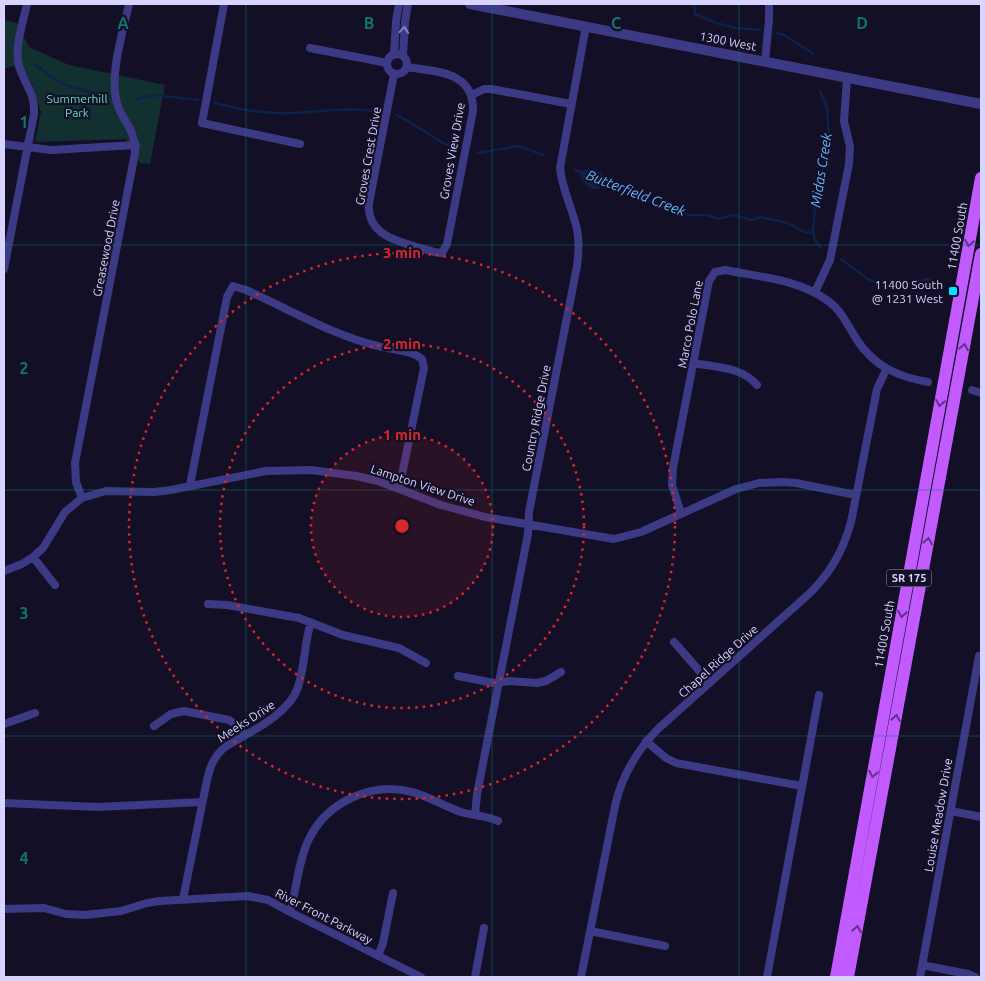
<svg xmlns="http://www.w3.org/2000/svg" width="985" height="981" viewBox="0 0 985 981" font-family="Ubuntu,sans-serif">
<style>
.green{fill:#12302f}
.water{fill:#0c2248}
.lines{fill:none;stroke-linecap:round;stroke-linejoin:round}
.stream{stroke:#0c2248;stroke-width:2.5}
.minor{stroke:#3d3a85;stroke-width:8}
.tertiary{stroke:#3d3a85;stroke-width:10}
.primary{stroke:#c25bff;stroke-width:12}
.oneway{stroke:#837fbc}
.oneway2{stroke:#623188}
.grid{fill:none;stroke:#0f766e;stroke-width:1;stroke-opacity:0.55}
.ring{fill:none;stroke:#d62828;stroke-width:2.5;stroke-dasharray:2.5 5}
.poi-dot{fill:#00e5ff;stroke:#130f26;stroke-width:2}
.labels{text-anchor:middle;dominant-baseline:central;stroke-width:4.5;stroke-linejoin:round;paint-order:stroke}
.shield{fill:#130f26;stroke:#9e99be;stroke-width:1}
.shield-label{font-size:11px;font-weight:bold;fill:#d9d4ff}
.street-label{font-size:12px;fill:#d9d4ff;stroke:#130f26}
.park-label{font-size:12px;fill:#5fe0c0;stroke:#130f26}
.poi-label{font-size:12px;fill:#d9d4ff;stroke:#130f26;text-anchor:end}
.water-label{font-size:14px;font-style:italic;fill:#62b6ff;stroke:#130f26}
.grid-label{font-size:16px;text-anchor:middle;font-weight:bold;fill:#0f766e;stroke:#130f26;stroke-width:4.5;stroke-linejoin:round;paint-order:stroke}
.centre{fill:#d62828;stroke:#130f26;stroke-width:2.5}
.ring-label{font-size:15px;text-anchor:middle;font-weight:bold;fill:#d62828;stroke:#130f26;stroke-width:4.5;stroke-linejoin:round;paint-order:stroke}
</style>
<rect width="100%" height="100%" fill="#130f26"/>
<path class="green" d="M4,20L17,23L29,47L69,65L165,85L150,164L140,163L126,139L35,142L41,112L32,83L14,66L4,69Z"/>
<path class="water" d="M593,169L602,173L605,180L600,189C588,191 582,183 580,172L584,170Z"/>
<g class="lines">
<path class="stream" d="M694,4L695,14L716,23L736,28L760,30
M777,33L782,34L814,54
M36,65C60,85 67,87 97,93
M820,91L827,107L829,138L822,177L815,207L813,232L815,240L821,248
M136,99L155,95L198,100
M215,103C242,110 264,114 292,113C320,112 347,107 374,111
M396,115C416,124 432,138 451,147
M478,153L518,146L544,155
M575,170L583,173
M602,180L619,188L641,196L656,204L676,208L688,215H708L718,219L733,215L752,220L761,217L788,223L806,233L813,232
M841,259L866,278L883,286L902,282L911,286L926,279L941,283"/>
<path class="minor" d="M224,4L202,123L300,144
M310,48L387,63
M387 64a10 10 0 1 1 20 0a10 10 0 1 1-20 0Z
M394,55L396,21L399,4
M403,56L405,22L408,4
M765,62L769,20V4
M394,74L369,203C366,239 406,243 434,252L442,253L447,244L473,111C474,71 437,72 407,67
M472,95L484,89H491L571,104
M4,144L51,150L136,145
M4,269L34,114C35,91 25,86 19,66C14,47 23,23 27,4
M815,292L830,260L849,164L850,147L844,121L847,79
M693,363C715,367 742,367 757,385
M972,390L981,393
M190,485L227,297L233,286L246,290C289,309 332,335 378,346C392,350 411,350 422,359L424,368L399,489
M82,498L76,482L75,463L135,153C136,127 120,120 116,99C110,73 123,31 129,4
M681,513L672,485L673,468L709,281L715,272L725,270C759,277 799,279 828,301C842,311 848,326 857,340C874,366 898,377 928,382
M33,557L55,585
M4,571L22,564L33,557L43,548L65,512L82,498L106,491L154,492L171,490L266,471L311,470L356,476L378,481L441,505L485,517L614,539L641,532L736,489L759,483L784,482L796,483L856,495
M208,604L227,605L299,618L343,635L399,648L426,663
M674,642L710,683
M458,676L494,683L509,681L537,683L546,681L561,672
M4,724L35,713
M154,726L171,714L184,711L229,720L238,726L244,735
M646,741L666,758L676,763L802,786
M4,803L98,807L202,802
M951,811L981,817
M475,815L477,794L528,534L529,512L577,266C579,251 580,236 575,222C570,203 562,188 560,168L586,26
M183,899L207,780C210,767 214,756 225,747C248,733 290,714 298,687C305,666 304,644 311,622
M4,909L44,908L66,914L85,915L121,911L147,903L160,901L248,896L268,900L290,912L421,977
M290,912C297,888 298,861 309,839C327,802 372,781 412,792C428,796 442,805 458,811C471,816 485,815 498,821
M590,931L665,946
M378,956L383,943L393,893
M922,965L968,974L975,977
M475,977L484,928
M581,977L615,806C622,775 636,751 659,728L810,593C831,572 843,551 851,522L877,389L886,370
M767,977L819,695
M920,977L979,656L981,657"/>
<path class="tertiary" d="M470,4L981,104"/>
<path class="primary" d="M836,977L981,178
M848,977L981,254"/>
</g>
<defs><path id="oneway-chevron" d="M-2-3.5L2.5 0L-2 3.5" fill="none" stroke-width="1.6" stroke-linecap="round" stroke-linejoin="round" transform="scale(1.25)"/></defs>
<use class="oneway" href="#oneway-chevron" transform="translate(404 30) rotate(-85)"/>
<g class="oneway2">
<use href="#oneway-chevron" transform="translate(969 243) rotate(100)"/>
<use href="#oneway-chevron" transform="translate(964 347) rotate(-80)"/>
<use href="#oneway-chevron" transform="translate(940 403) rotate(100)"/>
<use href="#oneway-chevron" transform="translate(928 541) rotate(-80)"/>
<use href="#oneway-chevron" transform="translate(902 614) rotate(100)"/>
<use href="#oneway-chevron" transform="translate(896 718) rotate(-80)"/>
<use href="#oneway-chevron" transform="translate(873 774) rotate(100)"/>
<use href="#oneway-chevron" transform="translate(857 929) rotate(-80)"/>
</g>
<path class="grid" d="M246,4V977M492,4V977M739,4V977M4,245H981M4,490H981M4,736H981"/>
<circle cx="402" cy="526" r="91" fill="#d62828" fill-opacity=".12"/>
<g class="ring">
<circle cx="402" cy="526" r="91"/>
<circle cx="402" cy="526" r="182"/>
<circle cx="402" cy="526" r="273"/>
</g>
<rect class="poi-dot" x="948" y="286" width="10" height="10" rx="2.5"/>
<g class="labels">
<rect class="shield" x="886.5" y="569.5" width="45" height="17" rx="4"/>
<g class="shield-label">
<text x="909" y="578">SR 175</text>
</g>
<g class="street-label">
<text transform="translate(728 41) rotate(11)">1300 West</text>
<text transform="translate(452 151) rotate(-80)">Groves View Drive</text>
<text transform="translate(368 156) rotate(-80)">Groves Crest Drive</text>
<text transform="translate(957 236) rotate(-80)">11400 South</text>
<text transform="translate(106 248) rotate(-79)">Greasewood Drive</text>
<text transform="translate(690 324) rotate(-79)">Marco Polo Lane</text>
<text transform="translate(536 418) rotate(-79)">Country Ridge Drive</text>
<text transform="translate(423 485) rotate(18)">Lampton View Drive</text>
<text transform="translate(884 634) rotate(-80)">11400 South</text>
<text transform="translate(718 661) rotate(-42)">Chapel Ridge Drive</text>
<text transform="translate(246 721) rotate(-33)">Meeks Drive</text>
<text transform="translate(938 815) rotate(-80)">Louise Meadow Drive</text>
<text transform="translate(324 916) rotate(27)">River Front Parkway</text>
</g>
<g class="park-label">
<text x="77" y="98">Summerhill<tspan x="77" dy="14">Park</tspan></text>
</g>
<g class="poi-label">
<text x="943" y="284">11400 South<tspan x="943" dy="14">@ 1231 West</tspan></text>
</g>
<g class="water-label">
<text transform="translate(821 170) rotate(-81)">Midas Creek</text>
<text transform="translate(636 193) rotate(21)">Butterfield Creek</text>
</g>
</g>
<g class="grid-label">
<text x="123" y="29">A</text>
<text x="369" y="29">B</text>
<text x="616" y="29">C</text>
<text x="862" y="29">D</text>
<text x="24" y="128">1</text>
<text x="24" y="374">2</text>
<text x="24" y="619">3</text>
<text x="24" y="864">4</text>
</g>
<circle cx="402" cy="526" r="8" class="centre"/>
<g class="ring-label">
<text x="402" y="258">3 min</text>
<text x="402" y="349">2 min</text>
<text x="402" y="440">1 min</text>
</g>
<rect width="985" height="981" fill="none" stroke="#d9d4ff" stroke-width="10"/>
</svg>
